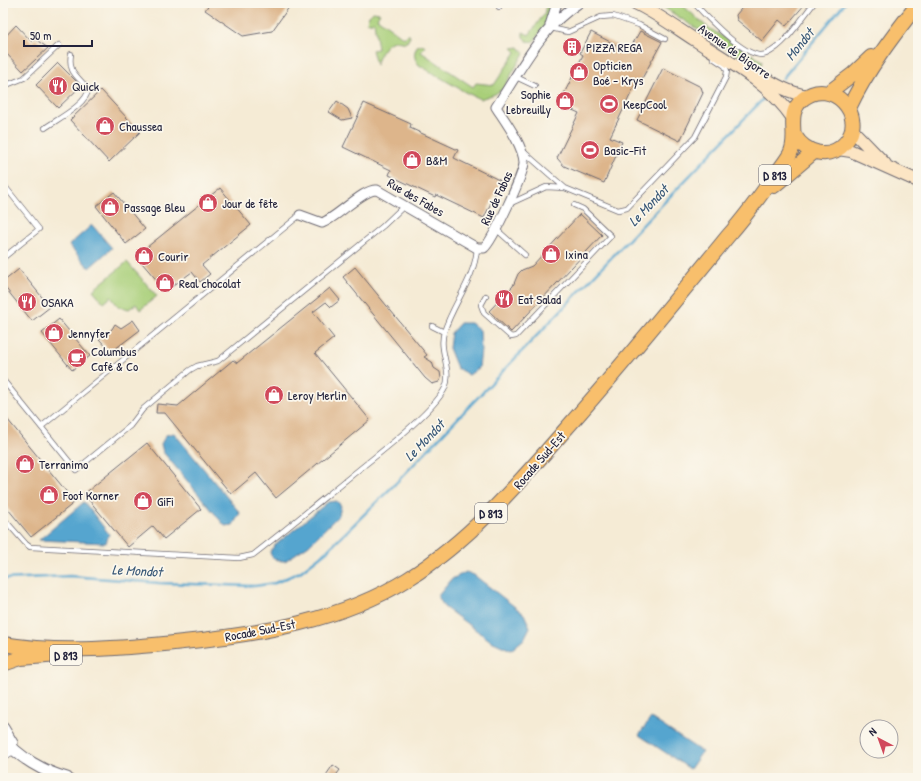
<svg xmlns="http://www.w3.org/2000/svg" width="921" height="781" viewBox="0 0 921 781" font-family="'Patrick Hand',sans-serif">
<style>
.green{fill:#a9cf79;stroke:#66785a}
.water{fill:#54a5cf;stroke:#3b6485}
.lines{fill:none;stroke-linecap:round;stroke-linejoin:round}
.stream{stroke:#54a5cf;stroke-width:2.5}
.building{fill:#ddb58b}
.service-casing{stroke:#6c6871;stroke-width:6}
.minor-casing{stroke:#6c6871;stroke-width:11}
.tertiary-casing{stroke:#6c6871;stroke-width:13}
.secondary-casing{stroke:#6c6871;stroke-width:14}
.primary-casing{stroke:#6c6871;stroke-width:16}
.service{stroke:#fff;stroke-width:4.5}
.minor{stroke:#fff;stroke-width:9}
.tertiary{stroke:#fff;stroke-width:11}
.secondary{stroke:#fce5c4;stroke-width:12}
.primary{stroke:#f8bf6c;stroke-width:14}
.labels{text-anchor:middle;dominant-baseline:central;stroke-width:3.5;stroke-linejoin:round;paint-order:stroke}
.shield{fill:#fbf7ec;stroke:#636270;stroke-width:1}
.shield-label{font-size:12px;font-weight:bold;fill:#22223b}
.poi-label{font-size:13px;fill:#22223b;stroke:#fbf7ec;text-anchor:start}
.street-label{font-size:13px;fill:#22223b;stroke:#fbf7ec}
.water-label{font-size:14px;font-style:italic;fill:#365676;stroke:#fbf7ec}
</style>
<rect width="100%" height="100%" fill="#fbf7ec"/>
<filter id="ink" filterUnits="userSpaceOnUse"><feTurbulence type="fractalNoise" baseFrequency=".025" numOctaves="2"/><feDisplacementMap in="SourceGraphic" scale="8" xChannelSelector="R" yChannelSelector="G"/><feConvolveMatrix kernelMatrix="1 2 1 2 8 2 1 2 1" color-interpolation-filters="sRGB"/></filter>
<filter id="wash" filterUnits="userSpaceOnUse"><feTurbulence type="fractalNoise" baseFrequency=".012" numOctaves="4" result="noise"/><feDisplacementMap in="SourceGraphic" scale="16" xChannelSelector="R" yChannelSelector="G"/><feGaussianBlur stdDeviation="0.9" result="paint"/><feColorMatrix in="noise" values="0 0 0 0 0 0 0 0 0 0 0 0 0 0 0 0 0 1.4 0 .05"/><feComposite in="paint" operator="in"/></filter>
<g filter="url(#wash)">
<rect width="100%" height="100%" fill="#f5ebd5"/>
<path class="green" d="M541,3H554L550,18L535,40L532,42L527,41L523,37V32L529,35L544,14L546,6L541,4Z
M657,3H680L706,26L762,61L760,70Z
M373,12L380,13L377,18L404,38L408,33L410,37L407,42C403,43 399,41 395,41C384,42 379,57 376,65L372,50L378,49L374,22L367,23L368,17Z
M421,45L425,46L421,52L473,87L476,83L494,85L516,52L512,48L519,47L524,53L503,89L495,94L480,99L465,92L419,65C414,58 413,54 417,46Z
M127,262L157,296L140,310L136,304L129,309L118,306L111,297L104,303L93,290Z"/>
<path class="water" d="M92,225L112,248L89,268L69,245Z
M460,323H471L480,330L481,350L479,368L469,375L457,368L449,348L451,333Z
M174,433L240,513L233,525L225,526L163,452L161,444L166,435Z
M337,501L341,506L339,515L309,545L285,561C278,561 271,559 270,552L274,546L328,502Z
M84,502L109,534L106,543L39,540Z
M466,572L474,575L524,614L530,627L524,639L511,650L491,641L444,607L438,596L452,579Z
M651,718L702,752L690,769L639,735Z"/>
<g class="lines">
<path class="stream" d="M783,78L845,3
M3,579L70,576L159,583L255,586L275,583L300,572L327,551L395,484L764,98"/>
</g>
<g id="blocks">
<path class="building" d="M210,3H292L272,31L243,36L205,10Z
M746,3H806L786,26L779,20L762,41L737,20L736,15Z
M16,25L32,42L35,39L48,48L23,71L3,50V39Z
M640,31L662,42L639,84L636,83L610,137L622,142L604,183L564,166L557,158L579,113L559,104L583,55L580,53L591,32L622,48L632,45Z
M58,63L81,86L58,108L36,85Z
M663,68L701,87L703,93L680,141L637,120Z
M101,90L140,132L109,162L70,120Z
M337,101L348,109L352,118L342,120L329,112Z
M364,103L411,124L410,128L458,150L454,158L501,181L484,218L436,195L435,197L389,175L391,170L343,147Z
M220,188L251,225L202,265L210,274L200,282L192,272L166,291L136,256Z
M114,192L145,229L126,244L96,206Z
M580,214L602,235L511,332L489,311L513,286L518,274L522,270L532,266Z
M355,267L427,355L424,357L432,362L434,368L440,372L441,378L439,382L432,384L425,378L343,277Z
M19,269L50,307L32,321L3,285V282Z
M330,288L340,300L331,307L326,302L313,312L334,338L315,353L370,420L276,498L256,473L231,494L165,413H156L157,404L178,406L233,360L237,363Z
M59,319L90,356L72,370L42,333Z
M133,320L140,330L111,352L99,339L112,329L115,324L121,328Z
M3,414L75,502L31,537L3,503Z
M147,443L201,509L164,539L153,526L128,547L84,494Z
M333,765L340,770L334,778H324Z"/>
</g>
</g>
<g filter="url(#ink)">
<use href="#blocks" fill-opacity="0" stroke="#6c6871" stroke-width="1"/>
<g class="lines">
<defs>
<path id="service" d="M499,3V7
M694,3C706,16 748,62 766,54C786,45 801,19 814,3
M551,28L568,32L601,17L613,16L639,25L665,39
M516,77L535,86
M9,84L24,78L59,45
M45,128C56,120 89,103 88,89C77,75 68,73 71,54
M524,152L565,188
M3,184L39,229L3,258
M509,204L546,187L565,188L618,210L627,208L695,137L726,77L727,71L725,66L713,58
M496,229L525,255
M486,296L481,305L484,313L511,337L516,336L611,236L583,209L574,205
M432,326L444,332
M3,380L76,470L130,426L143,409L190,370L197,366L218,361L383,226L405,205
M41,427L300,215
M3,518L26,544L30,547L239,558L253,555C293,524 332,491 371,460C390,445 435,409 445,388C453,370 438,351 444,332C453,303 475,279 477,248
M3,758L15,751"/>
<path id="minor" d="M550,25L557,3
M300,215L322,223C338,217 364,188 377,190L477,248H484C492,242 525,172 524,162C523,145 505,121 496,107C520,71 541,27 579,3"/>
<path id="tertiary" d="M3,728L12,743
M3,738C18,757 44,772 67,778"/>
<path id="secondary" d="M635,3C656,13 675,27 695,40C729,62 769,83 792,117
M757,74C774,84 789,93 808,96
M852,130L885,164
M838,149L851,151L918,181"/>
<path id="primary" d="M828,93L853,74L871,57
M849,108C867,70 892,37 918,4
M774,186L814,152
M3,644C60,654 126,648 183,642C260,634 341,621 408,579C470,540 517,485 565,430C621,367 674,302 728,236C744,218 758,199 772,179C778,171 785,163 790,154C800,135 784,115 803,99C831,76 869,116 845,143C830,160 806,154 795,136
M3,664L21,658L59,655"/>
</defs>
<use href="#service" class="service-casing"/>
<use href="#minor" class="minor-casing"/>
<use href="#tertiary" class="tertiary-casing"/>
<use href="#secondary" class="secondary-casing"/>
<use href="#primary" class="primary-casing"/>
<use href="#service" class="service"/>
<use href="#minor" class="minor"/>
<use href="#tertiary" class="tertiary"/>
<use href="#secondary" class="secondary"/>
<use href="#primary" class="primary"/>
</g>
</g>
<defs>
<symbol id="building-disc" viewBox="-11 -11 22 22"><circle r="9.5" fill="#d1495b" stroke="#fbf7ec"/><path d="M-4-6H4V6H1V3H-1V6H-4ZM-2.5-4.3h1.7v1.8h-1.7ZM.8-4.3h1.7v1.8H.8ZM-2.5-1h1.7V.8h-1.7ZM.8-1h1.7V.8H.8Z" fill="#fff"/></symbol>
<symbol id="shop-disc" viewBox="-11 -11 22 22"><circle r="9.5" fill="#d1495b" stroke="#fbf7ec"/><path d="M-5-2.5h2.3a2.7 3.5 0 0 1 5.4 0H5L5.5 6h-11ZM-1.5-2.5h3a1.5 2.3 0 0 0-3 0Z" fill="#fff"/></symbol>
<symbol id="restaurant-disc" viewBox="-11 -11 22 22"><circle r="9.5" fill="#d1495b" stroke="#fbf7ec"/><path d="M-5-6h1v4h1v-4h1v4h1v-4h1v5L-1.5 .5V6h-2V.5L-5-1ZM5-6V6H3V1.5H1.5Q1.5-4 5-6Z" fill="#fff"/></symbol>
<symbol id="stadium-disc" viewBox="-11 -11 22 22"><circle r="9.5" fill="#d1495b" stroke="#fbf7ec"/><path d="M0-5a6.5 5 0 1 0 0 10a6.5 5 0 1 0 0-10ZM-3.5-1.8h7v3.6h-7Z" fill="#fff"/></symbol>
<symbol id="cafe-disc" viewBox="-11 -11 22 22"><circle r="9.5" fill="#d1495b" stroke="#fbf7ec"/><path d="M-5.5-4.5H6V0H3Q3 3.5 0 3.5H-2.5Q-5.5 3.5-5.5 0ZM3-3.2v2h1.7v-2ZM-6 4.5H4V6H-6Z" fill="#fff"/></symbol>
</defs>
<g fill-rule="evenodd">
<use href="#building-disc" x="561" y="36" width="22" height="22"/>
<use href="#shop-disc" x="568" y="61" width="22" height="22"/>
<use href="#restaurant-disc" x="47" y="75" width="22" height="22"/>
<use href="#shop-disc" x="554" y="90" width="22" height="22"/>
<use href="#stadium-disc" x="598" y="93" width="22" height="22"/>
<use href="#shop-disc" x="94" y="115" width="22" height="22"/>
<use href="#stadium-disc" x="579" y="139" width="22" height="22"/>
<use href="#shop-disc" x="401" y="149" width="22" height="22"/>
<use href="#shop-disc" x="197" y="192" width="22" height="22"/>
<use href="#shop-disc" x="99" y="196" width="22" height="22"/>
<use href="#shop-disc" x="540" y="243" width="22" height="22"/>
<use href="#shop-disc" x="133" y="245" width="22" height="22"/>
<use href="#shop-disc" x="154" y="272" width="22" height="22"/>
<use href="#restaurant-disc" x="493" y="288" width="22" height="22"/>
<use href="#restaurant-disc" x="16" y="291" width="22" height="22"/>
<use href="#shop-disc" x="43" y="322" width="22" height="22"/>
<use href="#cafe-disc" x="66" y="347" width="22" height="22"/>
<use href="#shop-disc" x="263" y="384" width="22" height="22"/>
<use href="#shop-disc" x="14" y="453" width="22" height="22"/>
<use href="#shop-disc" x="38" y="484" width="22" height="22"/>
<use href="#shop-disc" x="132" y="490" width="22" height="22"/>
</g>
<g class="labels">
<g class="shield">
<rect x="759" y="165" width="32" height="20" rx="3"/>
<rect x="475" y="503" width="32" height="20" rx="3"/>
<rect x="50" y="645" width="32" height="20" rx="3"/>
</g>
<g class="shield-label">
<text x="775" y="175">D 813</text>
<text x="491" y="513">D 813</text>
<text x="66" y="655">D 813</text>
</g>
<g class="poi-label">
<text x="586" y="47">PIZZA REGA</text>
<text x="593" y="65">Opticien<tspan x="593" dy="15">Boé - Krys</tspan></text>
<text x="72" y="86">Quick</text>
<text x="551" y="94" text-anchor="end">Sophie<tspan x="551" dy="15">Lebreuilly</tspan></text>
<text x="623" y="104">KeepCool</text>
<text x="119" y="126">Chaussea</text>
<text x="604" y="150">Basic-Fit</text>
<text x="426" y="160">B&amp;M</text>
<text x="222" y="203">Jour de fête</text>
<text x="124" y="207">Passage Bleu</text>
<text x="565" y="254">Ixina</text>
<text x="158" y="256">Courir</text>
<text x="179" y="283">Real chocolat</text>
<text x="518" y="299">Eat Salad</text>
<text x="41" y="302">OSAKA</text>
<text x="68" y="333">Jennyfer</text>
<text x="91" y="351">Columbus<tspan x="91" dy="15">Café &amp; Co</tspan></text>
<text x="288" y="395">Leroy Merlin</text>
<text x="39" y="464">Terranimo</text>
<text x="63" y="495">Foot Korner</text>
<text x="157" y="501">GiFi</text>
</g>
<g class="street-label">
<text transform="translate(735 51) rotate(35)">Avenue de Bigorre</text>
<text transform="translate(416 197) rotate(30)">Rue des Fabes</text>
<text transform="translate(496 198) rotate(-65)">Rue de Fabas</text>
<text transform="translate(539 460) rotate(-49)">Rocade Sud-Est</text>
<text transform="translate(260 630) rotate(-11)">Rocade Sud-Est</text>
</g>
<g class="water-label">
<text transform="translate(799 44) rotate(-51)">Mondot</text>
<text transform="translate(648 205) rotate(-46)">Le Mondot</text>
<text transform="translate(424 440) rotate(-46)">Le Mondot</text>
<text transform="translate(137 570) rotate(3)">Le Mondot</text>
</g>
</g>
<rect width="921" height="781" fill="none" stroke="#fbf7ec" stroke-width="16"/>
<g transform="translate(879 739) rotate(319)"><circle r="19" fill="#fbf7ec" stroke="#a4a2a5"/>
<path d="M0-3L7 15L0 10L-7 15Z" fill="#d1495b"/>
<text y="-6" font-size="11" font-weight="bold" text-anchor="middle" fill="#22223b">N</text>
</g>
<path d="M24 40v6h68v-6" fill="none" stroke="#22223b" stroke-width="2"/>
<text x="30" y="40" font-size="12" fill="#22223b" stroke="#fbf7ec" stroke-width="3" paint-order="stroke">50 m</text>
</svg>
